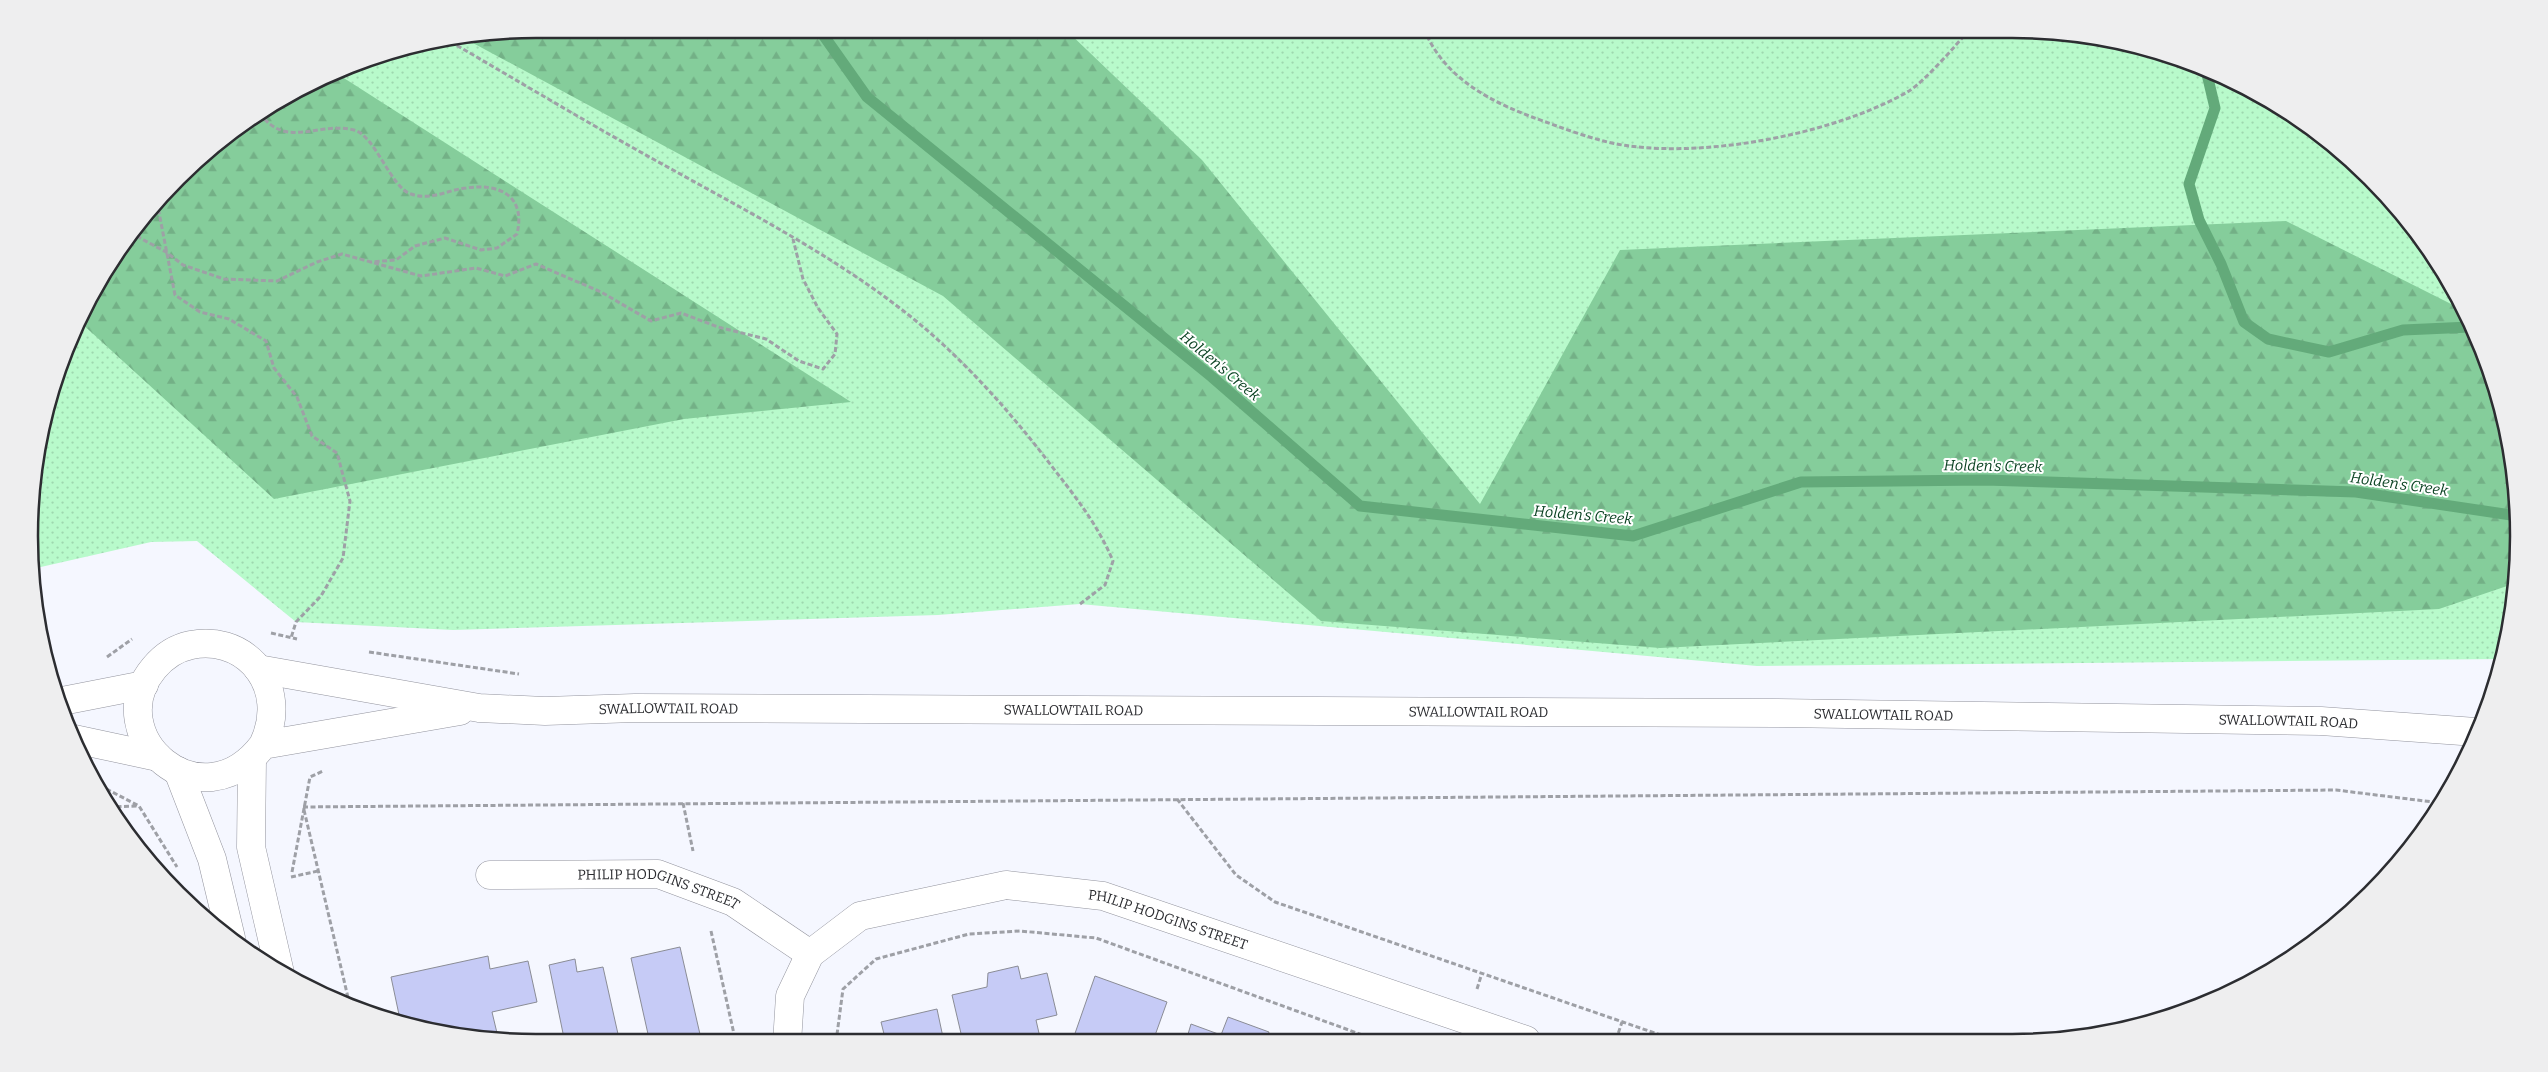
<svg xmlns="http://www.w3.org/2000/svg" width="2548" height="1072" viewBox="0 0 2548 1072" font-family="Bitter,serif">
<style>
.grass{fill:url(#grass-dots)}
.forest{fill:url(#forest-firs)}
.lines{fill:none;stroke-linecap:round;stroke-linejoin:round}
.stream{stroke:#63aa7a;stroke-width:11}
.building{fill:#c6cbf6;stroke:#8a8c95}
.minor-casing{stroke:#93949e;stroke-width:29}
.tertiary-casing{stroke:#93949e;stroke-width:29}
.path{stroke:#9ea0a6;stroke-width:3;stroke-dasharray:5 2.5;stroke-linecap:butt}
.minor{stroke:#fff;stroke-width:28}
.tertiary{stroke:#fff;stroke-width:28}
.labels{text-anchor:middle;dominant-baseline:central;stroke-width:4;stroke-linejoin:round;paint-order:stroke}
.street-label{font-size:14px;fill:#2c2d31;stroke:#fff}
.water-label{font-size:15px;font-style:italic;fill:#0a4222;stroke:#fff}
.rim{fill:none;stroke:#2c2d31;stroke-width:2.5}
</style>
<defs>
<pattern id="grass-dots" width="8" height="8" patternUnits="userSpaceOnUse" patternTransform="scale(1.25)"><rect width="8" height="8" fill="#b8facb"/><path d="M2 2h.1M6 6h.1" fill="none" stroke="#9ed7af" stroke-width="1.8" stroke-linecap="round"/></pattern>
<pattern id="forest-firs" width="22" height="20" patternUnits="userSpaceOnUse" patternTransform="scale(1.25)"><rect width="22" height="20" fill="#85cd9b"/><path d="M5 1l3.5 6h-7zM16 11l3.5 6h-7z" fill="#73b086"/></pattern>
</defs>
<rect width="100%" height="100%" fill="#f5f7ff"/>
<path class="grass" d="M536,29H2012L2111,38L2175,56L2266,97L2347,155L2415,227L2467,312L2502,405L2518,503L2515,602L2502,659L1757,666L1080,604L938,615L453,630L296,622L197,541L151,542L32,569L29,536L38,437L56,373L97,283L134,227L202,154L282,97L373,56L437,38Z"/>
<path class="forest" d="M536,29H1065L1202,160L1480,504L1620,250L2286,221L2467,312L2502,405L2518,503L2516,583L2439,609L1660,648L1321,621L943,296L460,36Z
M336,73L851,402L684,419L274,499L79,321L97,283L134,227L202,154L282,97Z"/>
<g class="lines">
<path class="stream" d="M819,29L867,97L1212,377L1360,506L1633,536L1801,482L1985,480L2356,492L2518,516
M2206,70L2215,108L2189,184L2199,220L2221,264L2244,322L2268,339L2329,352L2403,330L2470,327L2474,329"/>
</g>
<path class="building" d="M680,947L702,1043H650L631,958Z
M488,956L490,969L528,961L537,1002L492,1012L497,1033L476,1037L437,1034L401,1024L391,977Z
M575,959L577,972L603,967L620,1043H565L549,965Z
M1018,966L1021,979L1047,973L1057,1015L1036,1020L1041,1042H963L952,995L987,987L988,973Z
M1095,976L1167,1002L1153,1041L1072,1042Z
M937,1009L944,1042H886L881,1022Z
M1228,1017L1269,1032L1266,1041H1186L1191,1024L1221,1035Z"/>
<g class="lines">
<defs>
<g id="minor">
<path id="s1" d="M490,875L658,874L733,902L810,954"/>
<path id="s2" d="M787,1043L790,996L810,954L860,916L1006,885L1103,896L1526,1040"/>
</g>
<g id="tertiary">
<path id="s3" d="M258,669L479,708L545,711L635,708L1776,713L2321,721L2476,732"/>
<path d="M57,702L144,685"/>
<path d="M74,739L158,757"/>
<path d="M263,745C276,718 275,687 254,664C238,647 214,640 191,645C176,648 164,656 154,668C98,735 201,827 263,745L460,711"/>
<path d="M252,759L251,847L280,973"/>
<path d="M178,771L212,859L231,938"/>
</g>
</defs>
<use href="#minor" class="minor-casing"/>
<use href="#tertiary" class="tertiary-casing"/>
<path class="path" d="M1424,29C1443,76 1487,100 1532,117C1560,127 1600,143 1630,146C1712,157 1837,133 1909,91C1925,81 1957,44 1970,29
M444,38C520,82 596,128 673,170C754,215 837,258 910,316C961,357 1007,408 1047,460C1073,494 1096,521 1113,561L1105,585L1080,604
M260,113C285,150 319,121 354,130C375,135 391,188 411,194C431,201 447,190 466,188C500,183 526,196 517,234L497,248L481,250L445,238L415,246L396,260L371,262
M157,202L175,295L200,312L229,319L266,341L274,368L297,397L312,436L337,453L350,501L343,558L321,596L296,622L291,638
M133,229L140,238L166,252L183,265L224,279L277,281L317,262L342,254L421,276L476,268L505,276L536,264L601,292L651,321L681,313L718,327L766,339L799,361L823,369L835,354L837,334L818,308L803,279L793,239
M271,633L297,639
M369,652L519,674
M107,657L132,639
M93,782L139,806L177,867
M1177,799L1236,875L1275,902L1675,1040
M683,803L693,851
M109,807L138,806
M303,807L2336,790L2441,803
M304,810L350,1006
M292,872L310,777L323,771
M291,877L318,871
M711,931L736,1043
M1477,989L1482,973
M1616,1040L1622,1022
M836,1042L843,989L876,959L969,934L1020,931L1096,938L1379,1041"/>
<use href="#minor" class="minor"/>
<use href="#tertiary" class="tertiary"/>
</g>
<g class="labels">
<g class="street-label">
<text stroke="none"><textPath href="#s3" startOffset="414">SWALLOWTAIL ROAD</textPath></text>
<text stroke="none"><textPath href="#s3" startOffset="819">SWALLOWTAIL ROAD</textPath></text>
<text stroke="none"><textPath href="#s3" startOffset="1224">SWALLOWTAIL ROAD</textPath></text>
<text stroke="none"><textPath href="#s3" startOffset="1629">SWALLOWTAIL ROAD</textPath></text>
<text stroke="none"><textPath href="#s3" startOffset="2034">SWALLOWTAIL ROAD</textPath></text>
<text stroke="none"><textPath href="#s1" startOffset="171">PHILIP HODGINS STREET</textPath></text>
<text stroke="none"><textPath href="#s2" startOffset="472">PHILIP HODGINS STREET</textPath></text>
</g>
<g class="water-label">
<text transform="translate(1220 366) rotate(40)">Holden's Creek</text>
<text transform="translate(1993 466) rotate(1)">Holden's Creek</text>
<text transform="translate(2399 484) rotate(8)">Holden's Creek</text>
<text transform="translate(1583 515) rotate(5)">Holden's Creek</text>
</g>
</g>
<path d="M0 0H2548V1072H0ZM536 38H2012A498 498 0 0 1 2510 536V536A498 498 0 0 1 2012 1034H536A498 498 0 0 1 38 536V536A498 498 0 0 1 536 38Z" fill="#eeeeef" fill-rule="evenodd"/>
<path class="rim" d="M536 38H2012A498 498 0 0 1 2510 536V536A498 498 0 0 1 2012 1034H536A498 498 0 0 1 38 536V536A498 498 0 0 1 536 38Z"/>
</svg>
